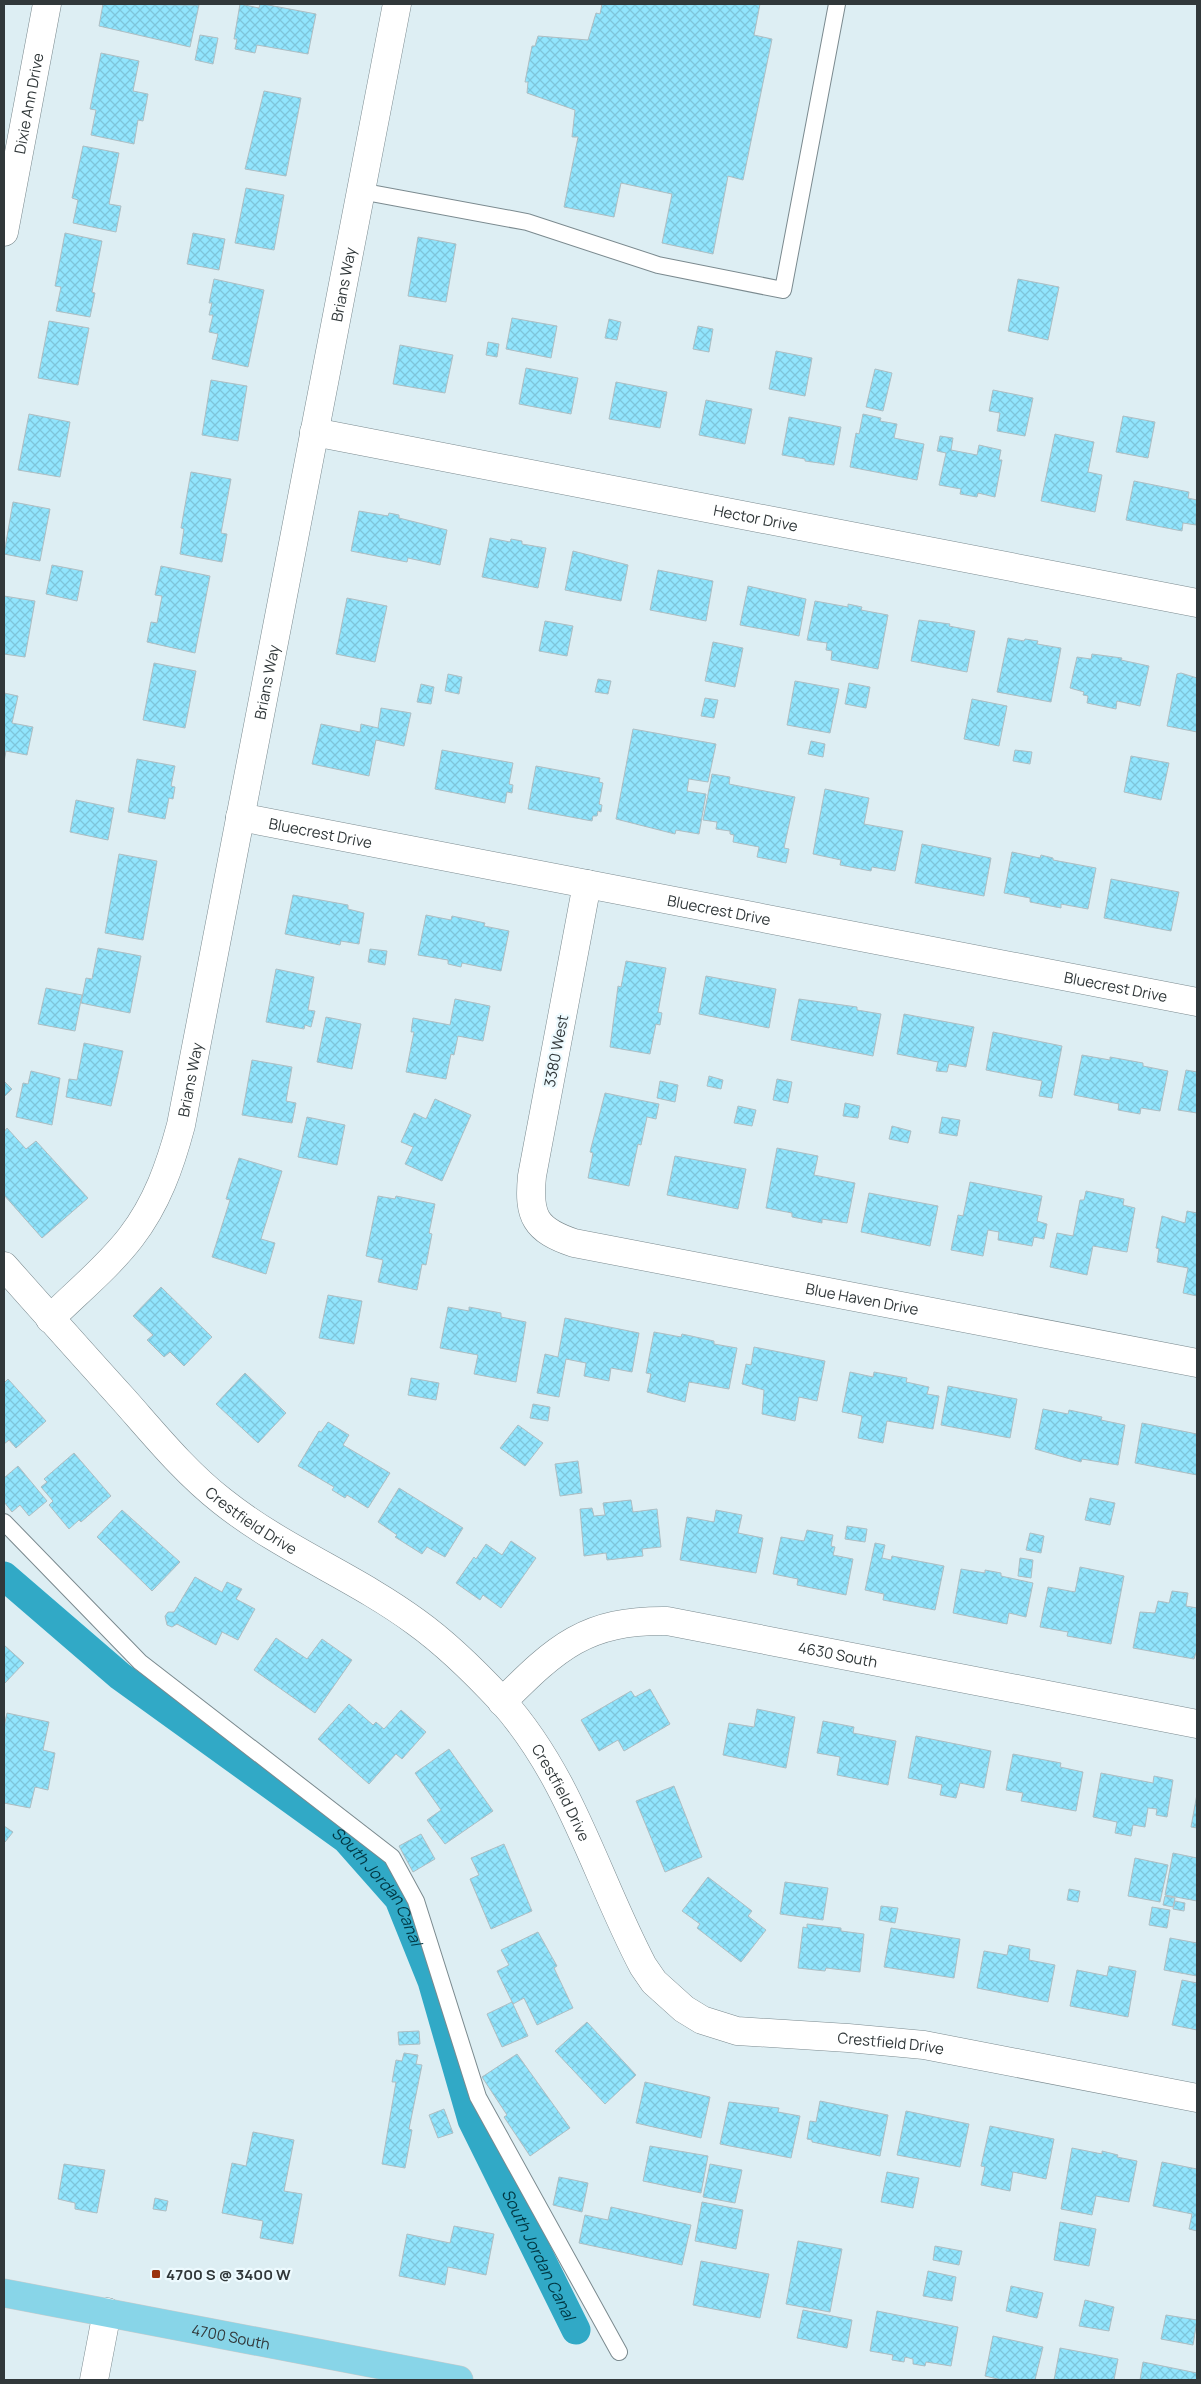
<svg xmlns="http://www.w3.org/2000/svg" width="1201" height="2384" viewBox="0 0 1201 2384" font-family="Manrope,sans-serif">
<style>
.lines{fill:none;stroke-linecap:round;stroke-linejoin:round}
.canal{stroke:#31a9c6;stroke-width:29}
.building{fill:url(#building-cross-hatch);stroke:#aebec3}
.service-casing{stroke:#7b8a8f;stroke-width:18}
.minor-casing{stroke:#7b8a8f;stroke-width:29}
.primary-casing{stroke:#c9cbcc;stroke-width:29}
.service{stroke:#fff;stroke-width:16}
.minor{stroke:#fff;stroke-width:28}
.primary{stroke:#88d5e8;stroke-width:28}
.poi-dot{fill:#9a330f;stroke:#edfafe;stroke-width:2}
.labels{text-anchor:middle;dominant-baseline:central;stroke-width:4.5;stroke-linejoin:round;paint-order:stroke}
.street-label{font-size:15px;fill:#31383a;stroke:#edfafe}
.poi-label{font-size:15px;font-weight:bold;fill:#31383a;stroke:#edfafe;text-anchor:start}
.water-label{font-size:16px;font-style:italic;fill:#003743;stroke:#edfafe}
</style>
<defs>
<pattern id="building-cross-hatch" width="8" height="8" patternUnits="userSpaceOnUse" patternTransform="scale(1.25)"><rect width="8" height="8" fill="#91e5fd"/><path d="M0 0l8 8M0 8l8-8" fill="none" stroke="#7ec5da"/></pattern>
</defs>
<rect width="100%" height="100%" fill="#ddeef3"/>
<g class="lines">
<path class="canal" id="s1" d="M4,1576L120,1676L346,1839L399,1899L432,1981L472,2120L576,2330"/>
</g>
<path class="building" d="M103,4L199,5L190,47L99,26Z
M240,4L259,8L260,4H263L316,14L308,54L257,45L255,53L235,49L237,39H234Z
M602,4H760L754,35L772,39L743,180L728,176L713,254L662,243L672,194L621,183L614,217L564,207L578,137H572L575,110L527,93L528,82H525L532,46H535L538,36L588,40L596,13L600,14Z
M200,35L218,38L213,64L195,60Z
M101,53L139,61L133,91L148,94L143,121L138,120L134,144L91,135L96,110L90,109Z
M264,91L301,98L286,176L245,169Z
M83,146L119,153L109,204L121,206L116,232L73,223L78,200L72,198Z
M246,188L284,195L274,250L235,243Z
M65,233L102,241L92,292L95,293L90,317L56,311L61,287L55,286Z
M193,233L225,239L219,270L187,264Z
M418,237L456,244L446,302L408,296Z
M214,279L264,290L248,367L212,359L218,334L209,332L213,315H209L212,303H209Z
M1018,279L1059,287L1048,340L1008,331Z
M512,318L557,326L551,358L506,349Z
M609,319L621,322L617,340L605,338Z
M49,321L89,328L78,385L38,378Z
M698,326L713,329L709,352L693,349Z
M488,342L499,344L497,357L486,355Z
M400,345L453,355L445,393L393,384Z
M776,351L812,358L805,396L769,389Z
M526,368L578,378L571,414L519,404Z
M875,369L892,373L883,411L866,407Z
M211,380L247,386L238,441L202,435Z
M616,382L667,392L660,428L609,419Z
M993,390L1033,398L1025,436L997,431L1000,413L989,411Z
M706,400L752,409L745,444L699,435Z
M29,414L70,422L60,477L18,470Z
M863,414L881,418L880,421L897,424L894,438L924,444L917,480L850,467L856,433L859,434Z
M1123,416L1155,422L1148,458L1116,452Z
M789,417L841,427L834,465L805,461V459L782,455Z
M1055,434L1094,442L1088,472L1102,475L1095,512L1041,501Z
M940,436L953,438L951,450L977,455L979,445L1001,450L999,460H1002L995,497L978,493L977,497L960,494L961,489L939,485L946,453L937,451Z
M191,472L231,479L221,533L227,534L222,562L180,554L184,529L181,528Z
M1134,481L1189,492L1188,498L1197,500L1196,525L1183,523L1182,531L1126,520Z
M13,502L50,509L40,561L4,554Z
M359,511L388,516L389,513L399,515V518L447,530L440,565L408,558L407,562L351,551Z
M490,538L510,542L511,539L522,541V544L546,548L538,588L482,577Z
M573,551L628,565L621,601L565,590Z
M52,565L83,571L77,601L46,594Z
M161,566L210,576L195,653L147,642L151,622L157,623L162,596L155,595Z
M658,570L713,581L706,621L650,610Z
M748,586L806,599L799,636L740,625Z
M4,596L35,601L25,657L4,654Z
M347,598L387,606L375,662L336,654Z
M815,601L848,607V604L862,607L861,610L888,615L878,669L831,660L832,651L826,650L827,643L807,640Z
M919,620L950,624L949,626L975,631L967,672L911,661Z
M545,621L573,626L567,656L539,651Z
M1008,638L1024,641L1025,639L1038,641L1037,644L1061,648L1051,702L997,692Z
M713,642L743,648L735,687L705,681Z
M1092,654L1122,658L1121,660L1149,666L1140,706L1117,701L1116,709L1087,703L1088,696L1083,695L1084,692L1070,688L1077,657L1091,659Z
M154,663L196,671L185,728L143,720Z
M1181,673L1197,678V732L1167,726L1177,674Z
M448,674L462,677L459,694L445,691Z
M598,679L611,681L608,694L595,692Z
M795,681L839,689L830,733L787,725Z
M849,683L870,687L866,708L845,704Z
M421,684L434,687L431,704L417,702Z
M4,693L18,696L12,723L33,727L27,755L6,751L4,762Z
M705,698L718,700L714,718L701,716Z
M972,699L1007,706L999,746L964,739Z
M381,708L411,713L404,746L376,740L369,776L312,764L321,724L360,732L361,724L378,728Z
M633,729L716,744L708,782L689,779L687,791L706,794L699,834L676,830L675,834L616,819Z
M811,741L825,744L823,757L808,754Z
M442,750L513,763L509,784L513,785L512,793L507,792L505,803L435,789Z
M1015,750L1032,752L1030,764L1013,761Z
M1131,756L1169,763L1161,800L1124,792Z
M137,759L175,766L171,786L175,787L173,799L169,798L165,819L128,812Z
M536,766L600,778L599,782L603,783L599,804L602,805L601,812L598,811L597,816H593L592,821L528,809Z
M712,774L730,777L729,784L795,797L784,848L789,849L786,863L757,857L759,847L733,842L734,835L730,834V831L716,829L717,822L703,820Z
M825,789L869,798L864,824L903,831L895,871L872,867L871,871L840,865L841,860L813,854Z
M76,800L114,808L108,840L70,832Z
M922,844L991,858L984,896L915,883Z
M1012,852L1040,858L1041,855L1053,858V860L1096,868L1088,909L1061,904V908L1030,902V898L1004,893Z
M119,854L157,861L143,940L105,933Z
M1111,879L1179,892L1171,931L1104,918Z
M293,895L348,905V909L364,913L359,944L341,941L340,945L285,934Z
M426,915L451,920L452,916L485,923L484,926L509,931L501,971L462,963L461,967L448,964V960L418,955Z
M98,948L141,956L130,1013L81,1003L86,978L92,979Z
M370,949L387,951L385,965L368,962Z
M626,961L666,968L658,1012L662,1013L660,1025L656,1024L650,1054L610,1047L618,986L621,987Z
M276,969L314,977L308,1010L315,1011L311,1027L305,1025L304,1029L266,1022Z
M706,976L776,989L769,1028L699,1014Z
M46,988L82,995L75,1031L38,1024Z
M455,999L490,1006L483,1041L458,1036L454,1055L451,1054L446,1079L406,1072L414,1032H411L413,1018L450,1025Z
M799,999L857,1007V1010L881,1014L873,1056L791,1040Z
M904,1014L974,1027L966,1067L949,1064L947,1072L936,1071L938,1062L897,1054Z
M326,1017L361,1024L352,1069L317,1062Z
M993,1032L1062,1046L1052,1098L1039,1096L1042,1081L986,1070Z
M84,1043L123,1051L111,1106L66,1097L69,1079L77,1080Z
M1082,1055L1110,1060V1057L1143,1063V1066L1168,1071L1160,1111L1141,1108L1140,1114L1118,1110L1119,1104L1074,1095Z
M252,1060L292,1067L286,1101L296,1103L292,1123L242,1115Z
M1186,1070L1197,1072V1113L1178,1110Z
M31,1071L60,1078L52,1125L16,1117L23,1083L28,1084Z
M709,1076L723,1080L721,1089L707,1086Z
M777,1079L792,1082L788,1103L773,1100Z
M4,1081L12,1089L4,1097Z
M660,1081L678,1085L675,1102L657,1098Z
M605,1093L659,1104L656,1119L647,1117L641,1145L638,1144L629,1186L588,1178L593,1153L590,1152Z
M435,1099L471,1115L442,1181L405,1164L413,1147L401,1142L414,1113L426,1119Z
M845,1103L860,1106L858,1118L843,1116Z
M738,1106L756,1110L752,1126L734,1123Z
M307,1117L345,1125L337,1165L298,1157Z
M942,1117L960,1120L957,1136L939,1133Z
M892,1126L911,1131L908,1143L889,1139Z
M7,1128L26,1149L36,1141L88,1198L42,1238L4,1195V1132Z
M777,1148L818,1156L814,1175L855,1183L847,1223L822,1219V1223L792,1217V1213L766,1208Z
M675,1156L746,1169L738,1209L667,1195Z
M239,1158L282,1171L261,1239L275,1243L266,1274L212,1257L230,1200L226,1199Z
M970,1182L1042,1196L1037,1221L1047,1224L1044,1239L1034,1237L1032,1246L998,1240L999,1232L988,1230L983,1256L951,1250L958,1215L963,1216Z
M1086,1191L1124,1199L1123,1205L1135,1208L1127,1252L1093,1246L1087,1275L1050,1267L1057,1233L1073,1236L1080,1200H1084Z
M869,1193L938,1206L930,1246L861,1232Z
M378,1196L395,1199L396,1196L435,1204L429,1233L432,1234L426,1265L422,1264L417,1290L378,1282L383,1260L366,1256Z
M1187,1211L1197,1213V1296L1183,1293L1188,1268L1157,1262L1159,1249L1156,1248L1162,1216L1185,1223Z
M161,1287L212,1337L184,1366L170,1352L164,1357L147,1340L153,1335L133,1316Z
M328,1295L362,1301L354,1344L319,1338Z
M448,1307L469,1311V1307L501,1313V1317L526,1322L516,1382L474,1374L478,1355L440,1348Z
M565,1318L639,1333L632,1372L611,1368L609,1381L584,1376L586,1363L566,1359L559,1397L537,1393L545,1354L558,1357Z
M654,1332L681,1337L682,1334L714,1341V1344L737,1348L729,1389L689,1382L685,1402L647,1392L651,1374L646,1373Z
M754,1347L825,1361L817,1401L799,1397L795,1421L762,1414L764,1390L742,1384L746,1364L751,1365Z
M850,1372L873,1377L874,1372L907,1378L906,1382L929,1387L927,1394L939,1396L933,1429L887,1421L883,1443L858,1438L862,1416L842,1412Z
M245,1373L286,1413L258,1443L216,1404Z
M411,1378L439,1383L436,1400L408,1395Z
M8,1379L46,1421L16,1448L9,1440L4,1444V1383Z
M948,1386L1017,1399L1010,1438L941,1425Z
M533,1404L550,1407L548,1421L530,1418Z
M1043,1409L1068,1414L1069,1410L1102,1417L1101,1420L1125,1425L1118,1465L1082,1459L1081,1462L1035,1449Z
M328,1422L349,1435L343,1445L390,1473L368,1508L347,1495L345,1498L332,1490L334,1487L298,1466L319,1431L321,1432Z
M1142,1423L1197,1434V1475L1135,1463Z
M518,1425L543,1443L525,1466L500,1448Z
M74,1453L111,1496L81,1522L79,1520L69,1529L49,1505L53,1501L41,1487L47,1482L44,1479Z
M578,1461L582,1493L560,1496L555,1464Z
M18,1466L47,1501L29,1516L20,1505L12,1512L4,1502V1478Z
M399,1488L463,1528L445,1557L427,1547L422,1554L395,1537L397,1535L378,1522Z
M1090,1498L1115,1503L1110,1525L1085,1520Z
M631,1500L633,1512L657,1509L661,1547L642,1549L643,1556L607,1560L606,1553L584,1556L580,1509L592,1508L594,1516L605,1515L603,1503Z
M122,1510L180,1562L152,1591L97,1537Z
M716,1510L742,1515L738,1533L763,1538L756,1573L680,1560L687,1517L714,1522Z
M847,1526L867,1529L865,1542L845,1539Z
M807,1530L833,1535L831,1546L835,1547L833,1555L853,1559L846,1595L797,1585L798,1579L773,1574L781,1537L804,1541Z
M1030,1533L1044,1536L1041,1553L1026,1550Z
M511,1541L536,1558L501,1608L483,1595L480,1600L456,1583L474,1557L476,1559L486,1544L502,1555Z
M875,1543L885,1545L882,1558L891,1560L892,1556L944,1566L935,1610L883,1600L884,1594L865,1590Z
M1020,1558L1033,1560L1031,1578L1018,1576Z
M1080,1567L1124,1576L1111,1644L1067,1636L1068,1632L1040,1627L1048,1587L1075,1592Z
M961,1569L985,1573V1570L1001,1573V1576L1033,1583L1026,1617L1009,1613L1007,1624L953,1613Z
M195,1577L222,1592L227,1582L242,1589L236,1599L255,1609L238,1640L222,1632L216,1645L177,1624L172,1627L167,1625L165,1616L168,1612H174Z
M1172,1591L1188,1593L1186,1606L1197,1608V1650L1194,1659L1133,1648L1140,1612L1155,1613L1158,1601L1169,1603Z
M276,1638L307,1659L322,1639L352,1660L315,1713L254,1670Z
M4,1645L24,1663L4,1684Z
M650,1689L670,1724L624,1751L618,1740L599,1751L581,1720L631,1691L635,1697Z
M349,1704L373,1725L376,1722L384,1729L401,1710L426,1732L402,1759L396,1754L369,1784L318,1739Z
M757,1709L795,1717L786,1768L723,1755L729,1723L754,1727Z
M7,1713L49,1722L43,1750L55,1753L48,1790L35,1787L30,1808L4,1803V1727Z
M823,1721L854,1727L853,1733L896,1741L888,1785L837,1775L840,1757L817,1753Z
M916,1736L991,1751L984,1788L960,1783L956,1798L940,1795L942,1785L908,1778Z
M449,1749L493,1811L445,1844L427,1820L441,1810L415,1773Z
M1013,1754L1061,1763L1060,1767L1083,1772L1076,1811L1021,1801L1023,1793L1006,1790Z
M1101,1773L1153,1783L1154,1776L1173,1780L1167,1817L1156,1815L1157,1809L1148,1808L1145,1827L1133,1825L1131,1836L1115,1833L1117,1822L1093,1817Z
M674,1786L702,1857L665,1872L636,1801Z
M1197,1794V1828L1191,1827Z
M4,1826L13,1832L5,1842L4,1841Z
M421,1834L435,1859L413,1872L399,1846Z
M504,1844L532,1911L491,1929L470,1879L479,1875L471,1858Z
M1173,1853L1197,1858V1901L1165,1895Z
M1135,1858L1168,1865L1160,1902L1128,1896Z
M708,1877L752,1911L748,1916L766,1930L741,1962L697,1928L700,1924L682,1911Z
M785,1882L828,1888L823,1920L780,1914Z
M1069,1889L1080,1891L1078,1902L1067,1900Z
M1165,1896L1175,1898L1173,1907L1163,1905Z
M1175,1901L1185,1903L1184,1911L1173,1909Z
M881,1906L898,1908L895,1923L879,1920Z
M1152,1907L1170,1910L1167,1928L1149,1925Z
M807,1924L841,1928V1931L864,1934L860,1972L826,1968L825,1971L798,1968L803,1927L807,1928Z
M891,1928L960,1939L954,1978L884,1967Z
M538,1932L557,1966L554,1968L573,2008L537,2025L524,1998L513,2004L497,1971L509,1965L501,1950Z
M1170,1938L1197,1943V1976L1164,1970Z
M1009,1945L1030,1949L1029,1960L1055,1965L1048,2002L977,1988L984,1951L1007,1955Z
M1109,1966L1136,1971L1128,2017L1070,2006L1077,1970L1107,1976Z
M1182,1980L1197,1983V2030L1172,2025Z
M512,2002L528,2036L502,2047L487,2014Z
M587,2022L636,2075L605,2104L555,2051Z
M419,2031L420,2044L399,2045L398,2032Z
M404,2053L418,2055L416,2064L422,2065L409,2129L412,2130L405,2168L382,2164L396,2082H392L396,2060L402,2061Z
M517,2054L570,2128L530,2156L504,2117L507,2115L482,2077Z
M645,2082L710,2097L701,2138L636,2123Z
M820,2101L888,2115L880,2156L812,2142V2140L807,2139L810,2121L816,2122Z
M729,2102L779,2108L778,2112L800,2116L791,2158L720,2144Z
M444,2109L453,2133L438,2138L429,2115Z
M906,2111L969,2124L960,2167L897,2155Z
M990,2126L1054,2139L1046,2179L1013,2172L1010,2191L981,2185L985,2167L981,2166Z
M253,2132L294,2140L284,2191L302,2194L293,2244L260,2238L263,2221L222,2213L232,2163L246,2166Z
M650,2146L708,2156L701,2193L643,2181Z
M1072,2148L1102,2154V2151L1118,2155L1117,2157L1137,2161L1129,2202L1096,2196L1092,2215L1061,2209Z
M1162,2162L1197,2169V2231L1189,2229L1192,2214L1153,2206Z
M64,2164L105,2170L97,2213L75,2209V2203L58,2199Z
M710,2164L742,2170L735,2203L703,2197Z
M887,2172L919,2178L913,2208L881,2202Z
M559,2177L588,2183L582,2212L553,2205Z
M155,2198L168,2201L166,2211L153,2209Z
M702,2202L743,2210L736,2249L695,2241Z
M611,2207L691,2225L682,2265L579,2243L585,2215L608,2220Z
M1060,2222L1096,2229L1089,2266L1054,2260Z
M454,2226L494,2234L486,2275L448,2267L445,2285L399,2276L407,2234L450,2243Z
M798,2241L842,2249L830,2312L786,2304Z
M935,2246L962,2251L959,2265L933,2260Z
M701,2261L769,2274L760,2318L693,2305Z
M928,2271L956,2277L952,2301L923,2296Z
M1011,2286L1043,2293L1037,2318L1006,2311Z
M1085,2300L1114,2307L1109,2331L1079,2326Z
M803,2310L852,2320L847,2348L797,2338Z
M877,2311L958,2327L951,2366L926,2362L925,2366L913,2364V2359L905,2357L904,2362L892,2360L893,2355L870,2351Z
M1166,2315L1197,2320L1193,2345L1161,2339Z
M993,2336L1043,2347L1035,2380H1002L985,2376Z
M1060,2348L1118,2359L1114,2380H1054Z
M1143,2362L1197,2373V2380H1140Z"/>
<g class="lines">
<defs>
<path id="service" d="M360,191L527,222L658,265L783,290L837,4
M4,1522L140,1662L392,1857L416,1901L478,2097L619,2352"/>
<g id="minor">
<path id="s2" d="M4,232L47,4"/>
<path id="s3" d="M314,432L1197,603"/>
<path id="s4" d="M240,817L1197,1002"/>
<path id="s5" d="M587,884L532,1176C528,1216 535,1230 574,1243L1197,1363"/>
<path id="s6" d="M4,1266C44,1311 84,1356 124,1400C155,1435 185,1472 222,1501C282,1549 355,1577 416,1622C448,1645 476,1673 502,1701C571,1778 596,1877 643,1966L654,1982L684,2009L702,2020L737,2031L848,2038L924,2045L1197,2098"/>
<path id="s7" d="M50,1319C77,1292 108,1267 131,1237C157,1203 170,1166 181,1125L397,4"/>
<path id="s8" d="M502,1702C557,1647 586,1620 667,1621L1197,1724"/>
<path d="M94,2380L107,2312"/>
</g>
<g id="primary">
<path id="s9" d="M4,2293L459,2380"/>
</g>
</defs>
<use href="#service" class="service-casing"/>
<use href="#minor" class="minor-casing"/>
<use href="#primary" class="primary-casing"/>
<use href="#service" class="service"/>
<use href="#minor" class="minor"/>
<use href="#primary" class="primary"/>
</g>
<rect class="poi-dot" x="151" y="2269" width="10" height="10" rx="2.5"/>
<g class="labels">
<g class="street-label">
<text stroke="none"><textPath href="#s2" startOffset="131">Dixie Ann Drive</textPath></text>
<text stroke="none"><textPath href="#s7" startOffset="1095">Brians Way</textPath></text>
<text stroke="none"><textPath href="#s3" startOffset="450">Hector Drive</textPath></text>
<text stroke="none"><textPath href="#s7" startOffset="690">Brians Way</textPath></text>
<text stroke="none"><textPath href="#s4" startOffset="82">Bluecrest Drive</textPath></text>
<text stroke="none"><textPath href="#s4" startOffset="488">Bluecrest Drive</textPath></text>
<text stroke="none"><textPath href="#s4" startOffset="892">Bluecrest Drive</textPath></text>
<text transform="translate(556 1051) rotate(-79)">3380 West</text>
<text stroke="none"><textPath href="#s7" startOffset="285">Brians Way</textPath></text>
<text stroke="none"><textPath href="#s5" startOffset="680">Blue Haven Drive</textPath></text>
<text stroke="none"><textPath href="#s6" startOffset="356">Crestfield Drive</textPath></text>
<text stroke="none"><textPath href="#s8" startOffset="365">4630 South</textPath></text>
<text stroke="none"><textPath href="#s6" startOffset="776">Crestfield Drive</textPath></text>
<text stroke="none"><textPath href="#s6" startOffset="1240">Crestfield Drive</textPath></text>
<text stroke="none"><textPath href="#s9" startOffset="231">4700 South</textPath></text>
</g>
<g class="poi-label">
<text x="166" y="2274">4700 S @ 3400 W</text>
</g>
<g class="water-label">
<text stroke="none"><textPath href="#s1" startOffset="489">South Jordan Canal</textPath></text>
<text stroke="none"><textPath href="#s1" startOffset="895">South Jordan Canal</textPath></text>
</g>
</g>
<rect width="1201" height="2384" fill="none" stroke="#31383a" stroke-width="10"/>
</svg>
